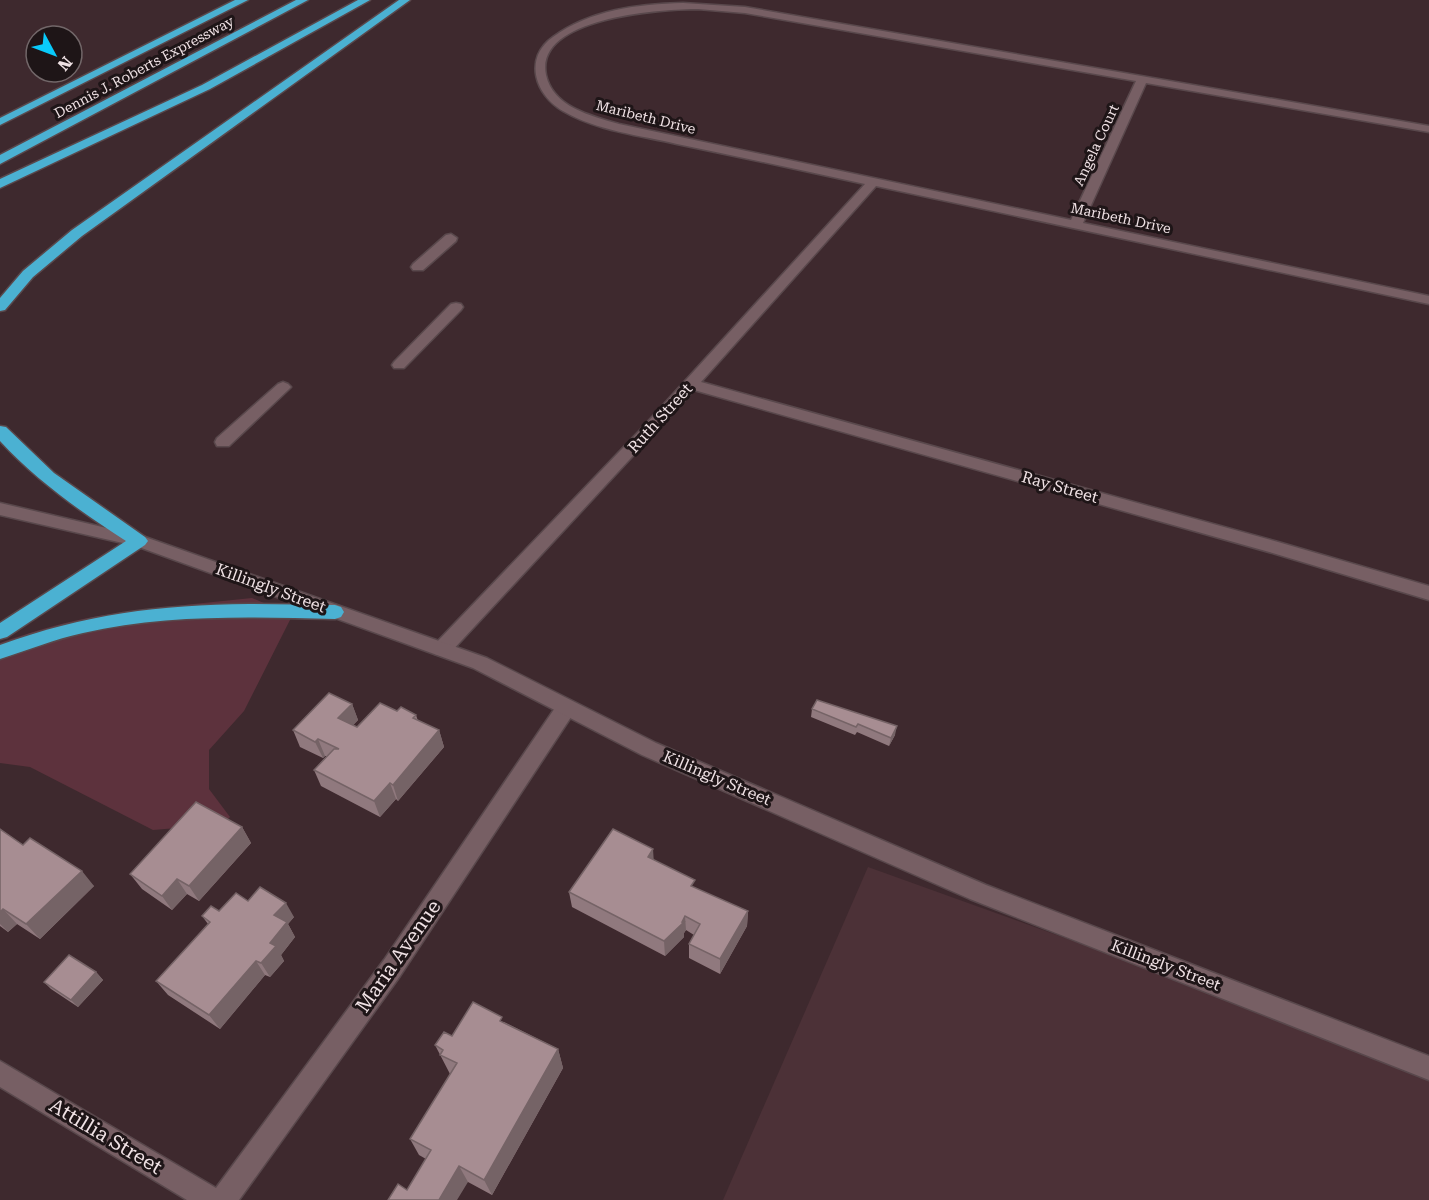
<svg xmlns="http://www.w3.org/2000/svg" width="1429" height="1200" viewBox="0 0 1429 1200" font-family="'Roboto Serif',serif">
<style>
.built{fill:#4c3137}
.green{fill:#5d323d}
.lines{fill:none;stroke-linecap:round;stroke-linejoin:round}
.lane-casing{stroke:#59484c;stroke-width:3}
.street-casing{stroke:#59484c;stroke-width:3}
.secondary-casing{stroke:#59484c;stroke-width:3}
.highway-casing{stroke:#59484c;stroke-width:3}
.lane{fill:#775f64;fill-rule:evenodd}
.street{fill:#775f64;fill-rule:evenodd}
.secondary{fill:#775f64;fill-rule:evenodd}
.highway{fill:#4bb1d2;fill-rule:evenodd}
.wall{fill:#90797e}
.shaded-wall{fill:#756366}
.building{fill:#a78d92;stroke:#756366;stroke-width:1.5}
.labels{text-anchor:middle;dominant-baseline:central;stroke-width:6;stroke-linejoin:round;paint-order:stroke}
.far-street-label{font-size:14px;fill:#efe1e4;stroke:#1e1517}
.street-label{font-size:16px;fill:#efe1e4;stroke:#1e1517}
.near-street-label{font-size:20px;fill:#efe1e4;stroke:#1e1517}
</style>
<rect width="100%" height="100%" fill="#3e292e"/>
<path class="built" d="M868,867L1429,1069V1200H723Z"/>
<path class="green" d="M252,598L285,612H294L244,711L209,750V789L230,817L210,837L177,828L153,830L30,767L0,763V643C65,620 120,608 190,610V607L184,605Z"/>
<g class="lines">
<defs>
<path id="lane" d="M451,234L457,238L456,241L423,270H413L411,267L413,264L446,235Z
M456,303L461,304L463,307L461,310L404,368H394L392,365L394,362L451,304Z
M283,382L288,384L291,387L288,390L229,446H217L215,442L217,438L278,384Z"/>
<path id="street" d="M683,3L745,7L1429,126V132L1146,83L1083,223L1429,296V304L876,186L701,382L1278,542L1429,586V600L1276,554L694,390L449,654L442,656L435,654L433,649L435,644L643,427L865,184C802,170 740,157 677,144C640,135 597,131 563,111C535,95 523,58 553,37C590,10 638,4 683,3ZM698,9L745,13L1136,81L1071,220L619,124C591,116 553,107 546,75C534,17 662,9 698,9Z
M566,700L573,702L576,708L573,714L400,976L239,1200H187L0,1087V1061L216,1188L384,960L559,702Z"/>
<path id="secondary" d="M0,503L145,537L487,658L656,743L986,885L1429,1056V1080L970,899L642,755L473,668L136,546L0,515Z"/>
<path id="highway" d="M235,0H248L0,125V118Z
M296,0H308L0,164V155Z
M358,0H370L210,89L0,188V179L202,85Z
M399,0H410L82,236L33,277L5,310L0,311V298L23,271L72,230Z
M0,426L6,427L54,473L145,537L148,541L145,545L7,637L0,639V623L126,541C81,512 37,481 0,441Z
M249,604L335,605L341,607L344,612L341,617L335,619C251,617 166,614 83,633C55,639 28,650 0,659V645C85,614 159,605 249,604Z"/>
</defs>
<use href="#lane" class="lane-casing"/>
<use href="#street" class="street-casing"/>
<use href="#secondary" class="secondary-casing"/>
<use href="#highway" class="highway-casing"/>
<use href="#lane" class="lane"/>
<use href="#street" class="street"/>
<use href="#secondary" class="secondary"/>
<use href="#highway" class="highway"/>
</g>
<path class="wall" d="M352,704L358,720L353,725L357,727L397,711L416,715L418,721L439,730L444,747L398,801L396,799L380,817L321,786L314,770L327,756H325L323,758L300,747L293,730Z
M812,709L895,735L889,746L857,732L855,735L811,717Z
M242,827L251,843L199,901L187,894L172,910L142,889L130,874Z
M0,829L23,845L94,886L40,939L17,924L8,932L0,926Z
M653,860L695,888L748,911L747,926L720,974L689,958V944L694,935L686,930L684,933V937L665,956L572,907L569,892Z
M248,901L294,917L288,924L295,937L281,955L284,961L270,977L265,975L220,1029L168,995L156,981L208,924L202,916Z
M96,972L103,980L78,1007L51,989L44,982Z
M504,1022L558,1049L563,1068L492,1195L468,1182L407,1190L426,1159L419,1155L410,1139L450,1074L435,1045L452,1036Z"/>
<path class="shaded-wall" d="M352,704L358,720L345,734L338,718Z
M897,726L895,735L889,746L891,738Z
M439,730L444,747L398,801L393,785Z
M318,739L325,756L323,758L315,742Z
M390,783L396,799L380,817L374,801Z
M242,827L251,843L199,901L189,886Z
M653,849L654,864L648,857Z
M82,871L94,886L40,939L26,924Z
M177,879L187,894L172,910L162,896Z
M286,903L294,917L288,924L295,937L281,955L284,961L270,977L261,963L270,943L274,915Z
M3,909L17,924L8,932L0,924V912Z
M748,911L747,926L720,974V959Z
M685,916L686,930L684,933V937L665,956L664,941Z
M256,961L265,975L220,1029L209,1015Z
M96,972L103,980L78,1007L71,1000Z
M558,1049L563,1068L492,1195L484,1180Z
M459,1166L468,1182L457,1200H439Z"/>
<path class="building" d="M329,693L352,704L338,718L357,727L380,703L397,711L401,707L416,715L413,718L439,730L393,785L390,783L374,801L314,770L334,749H339L318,739L315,742L293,730Z
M817,700L897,726L891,738L858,724L856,727L812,709Z
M196,802L242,827L189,886L177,879L162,896L130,874Z
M0,829L23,845L30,838L82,871L26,924L3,909L0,912Z
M613,829L653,849L648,857L695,880L691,886L748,911L720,959L689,944L700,924L685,916L682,922H684L664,941L569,892Z
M260,887L286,903L274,915L287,922L270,943L276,946L261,963L256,961L209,1015L156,981L210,922L202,916L211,906L219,911L236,893L248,901Z
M69,955L96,972L71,1000L44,982Z
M473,1002L502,1017L500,1021L558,1049L484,1180L459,1166L439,1200H388L398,1184L407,1190L431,1150L410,1139L457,1063L440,1055L443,1050L435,1045L444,1032L452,1036Z"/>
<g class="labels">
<g class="far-street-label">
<text transform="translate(144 67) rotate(-28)">Dennis J. Roberts Expressway</text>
<text transform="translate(646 117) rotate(14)">Maribeth Drive</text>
<text transform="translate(1096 145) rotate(-65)">Angela Court</text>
<text transform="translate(1121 218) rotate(12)">Maribeth Drive</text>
</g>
<g class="street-label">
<text transform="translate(660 418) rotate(-48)">Ruth Street</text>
<text transform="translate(1060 487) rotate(16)">Ray Street</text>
<text transform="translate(271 588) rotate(20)">Killingly Street</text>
<text transform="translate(717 778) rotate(23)">Killingly Street</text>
<text transform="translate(1166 965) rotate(21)">Killingly Street</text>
</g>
<g class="near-street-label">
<text transform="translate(398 956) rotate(-55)">Maria Avenue</text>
<text transform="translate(106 1136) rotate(31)">Attillia Street</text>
</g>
</g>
<g transform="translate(54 54) rotate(131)"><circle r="28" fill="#1e1517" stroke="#726769" stroke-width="1.5"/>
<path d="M0-4.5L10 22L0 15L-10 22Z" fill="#09cafa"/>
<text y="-9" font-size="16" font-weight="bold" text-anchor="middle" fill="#efe1e4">N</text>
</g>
</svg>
